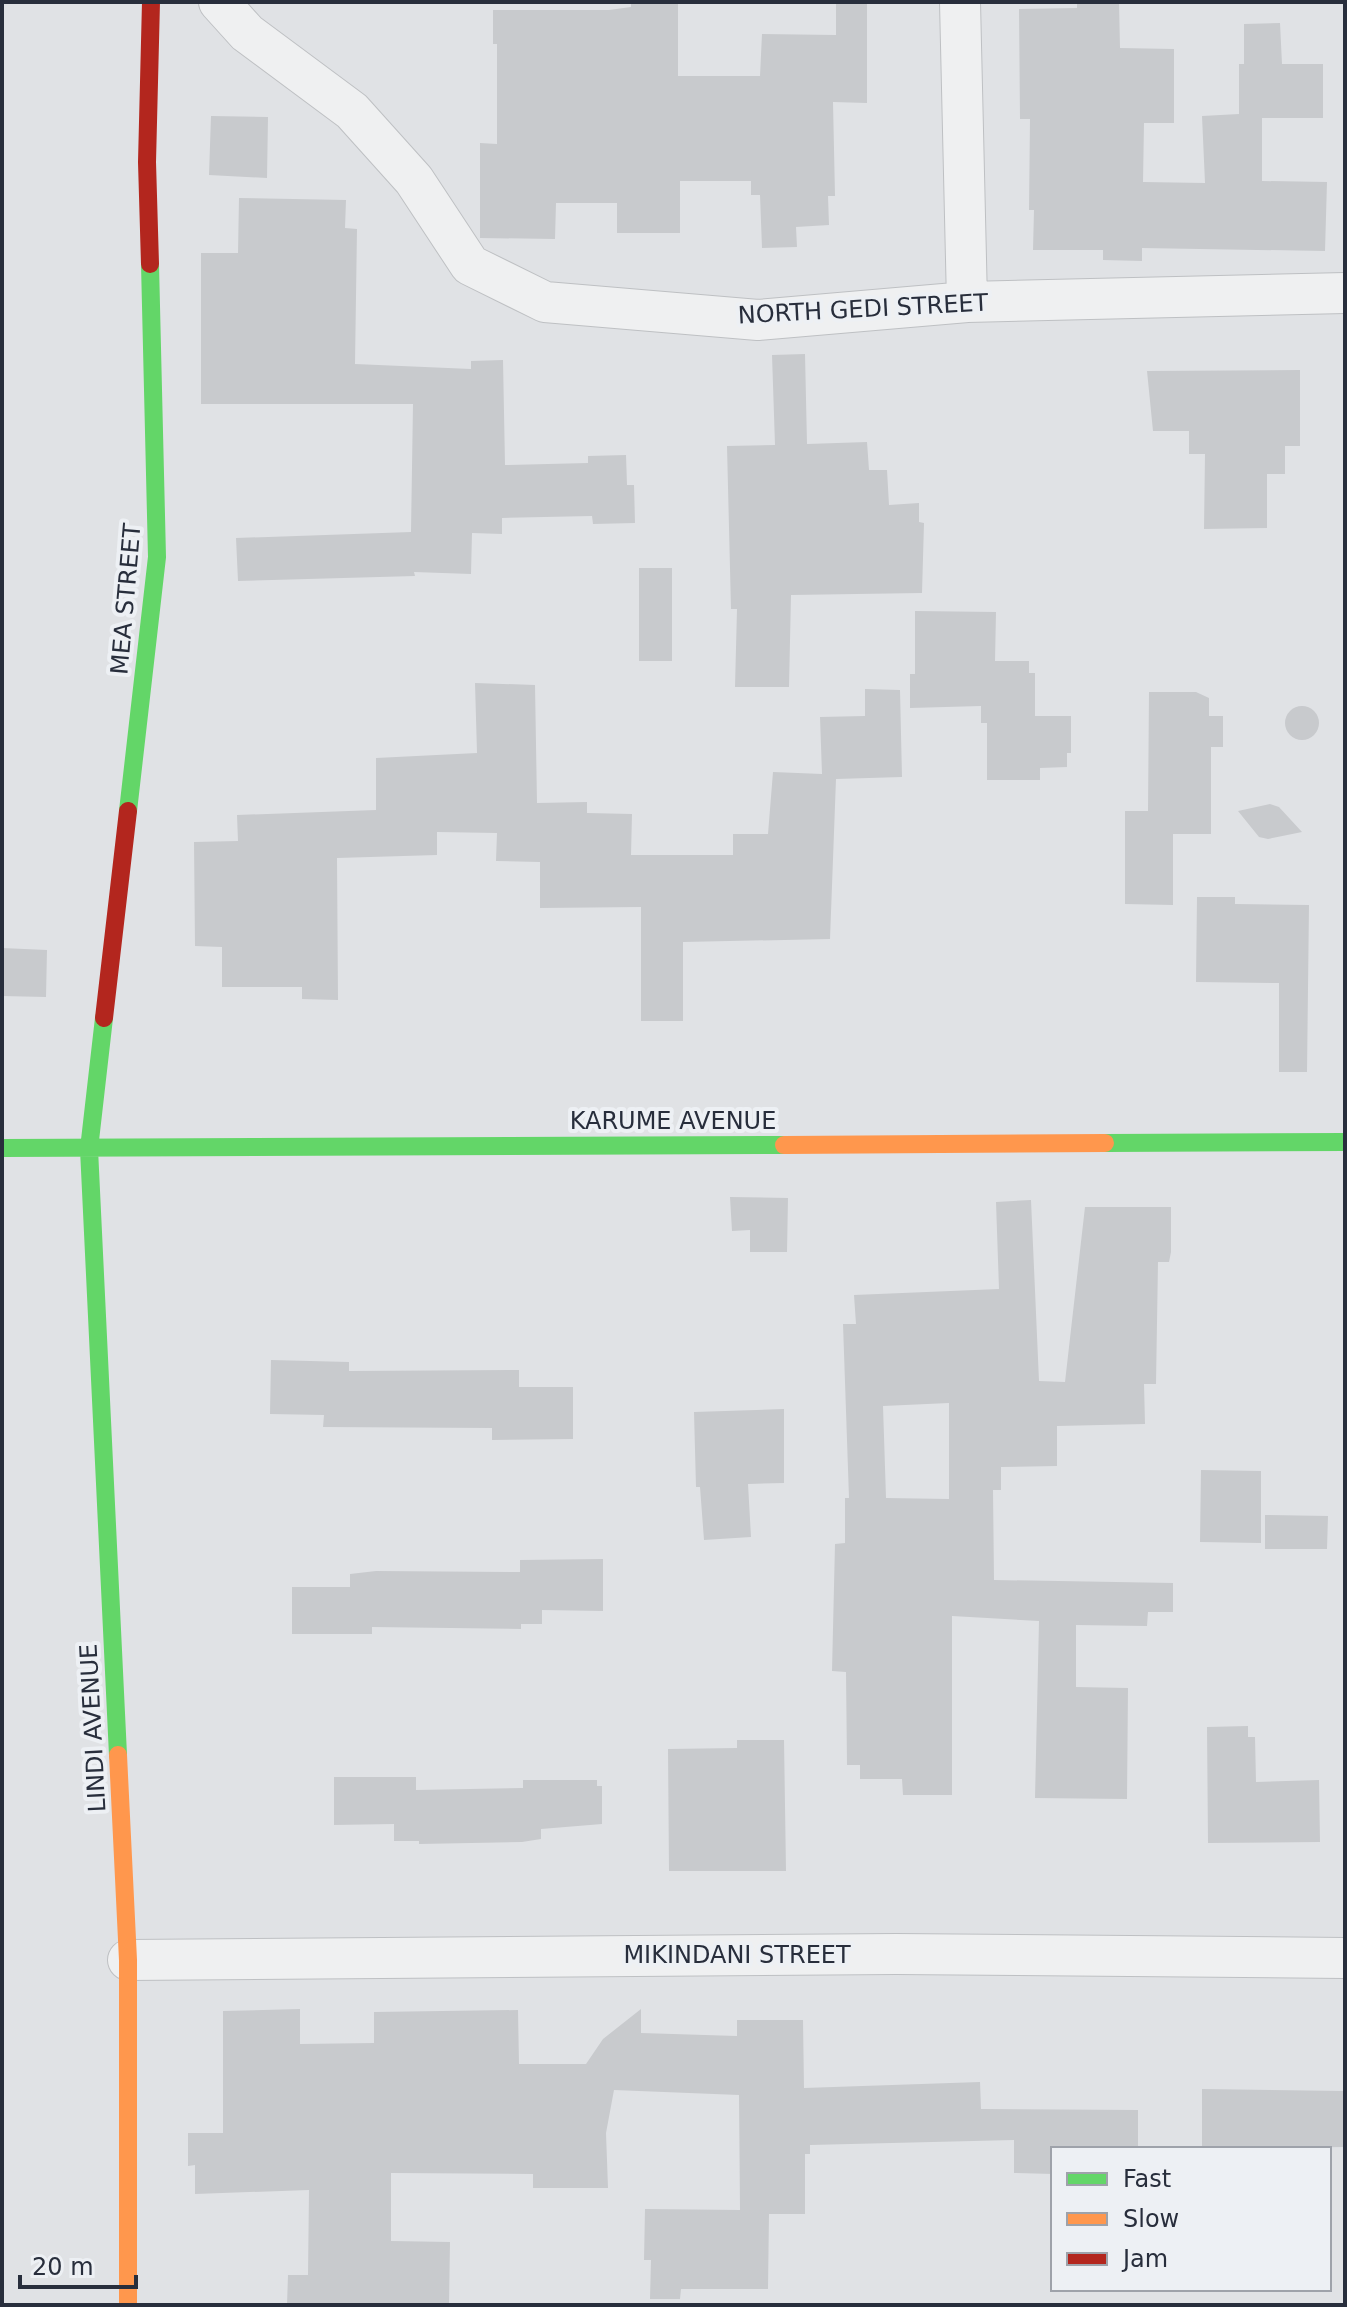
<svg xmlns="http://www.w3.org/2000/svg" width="1347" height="2307" viewBox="0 0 1347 2307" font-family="'DejaVu Sans',sans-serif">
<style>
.building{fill:#c8cacd;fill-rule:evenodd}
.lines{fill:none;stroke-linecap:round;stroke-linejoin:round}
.street-casing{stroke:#bec0c3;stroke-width:42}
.street{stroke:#eff0f1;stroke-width:40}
.fast{stroke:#63d668;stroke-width:18}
.slow{stroke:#ff974d;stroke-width:18}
.jam{stroke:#b3261e;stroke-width:18}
.labels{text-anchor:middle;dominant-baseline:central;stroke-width:8;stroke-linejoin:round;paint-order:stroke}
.street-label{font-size:24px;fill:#282e3c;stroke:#edf0f4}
</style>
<rect width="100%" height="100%" fill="#e0e2e5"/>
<path class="building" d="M631,2H678V76H760L762,34L836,35V2H867V103L833,102L835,196H828L829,225L796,227L797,247L762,248L760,195H751V181H680V233H617V203H556L555,239L480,238V143L497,144V44H493V10H609L631,7Z
M1077,2H1119L1120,48L1174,49V123H1144L1143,182L1205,183L1202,116L1239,114V64H1244V24L1280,23L1282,64H1323V118H1262V181L1327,182L1325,251L1142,248V261L1103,260V250H1033L1034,210H1029L1030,119H1020L1019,9L1077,8Z
M211,116L268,117L267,178L209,175Z
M239,198L346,200L345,228L357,229L355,364L471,369V361L503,360L505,465L588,463V456L626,455L627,485H634L635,523L593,524L592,516L502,518V534L472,533L471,574L414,572L415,576L238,581L236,538L411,532L413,404H201V253H238Z
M805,354L807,444L867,442L869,470H887L889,505L919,503V522L924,523L922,593L791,595L789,687H735L737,609H731L727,446L775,445L772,355Z
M1300,370V446H1285V474H1267V528L1204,529L1205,454H1189V431H1153L1147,371Z
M639,568H672V661H639Z
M915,611L996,612L995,661H1029V673H1035V716H1071V753H1067V767L1040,768V780H987V723H981V706L910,708V674H915Z
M475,683L535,685L537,803L587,802V813L632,814L631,855H733V834H768L773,772L822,774L820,717L865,716V689L900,690L902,777L836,779L830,939L683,942V1021H641V907L540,908V862L496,861L497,833L437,832V855L337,858L338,1000L302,999V987H222V947L195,946L194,842L238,841L237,815L376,810V758L477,753Z
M1149,692H1196L1209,698V716H1223V747H1211V834H1173V905L1125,904V811H1148Z
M1285 723a17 17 0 1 1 34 0a17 17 0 1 1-34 0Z
M1270,804L1279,807L1302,832L1268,839L1259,837L1238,811Z
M1197,897H1235V904L1309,905L1307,1072H1279V983L1196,982Z
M2,948L47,950L46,997L2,996Z
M730,1197L788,1198L787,1252H750V1230L732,1231Z
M1031,1200L1039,1381L1065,1382L1085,1207H1171V1252L1169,1262H1158L1156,1384H1144L1145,1424L1057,1426V1466L1001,1467V1490H993L994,1580L1173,1583V1612H1148L1147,1626L1076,1625V1687L1128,1688L1127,1799L1035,1798L1039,1621L952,1616V1795H903L902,1779H860V1765H847L846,1672L832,1671L835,1544L845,1543V1498H849L843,1324H856L854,1295L999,1289L996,1202ZM949,1403V1499L886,1498L883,1406Z
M271,1360L349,1362V1371L519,1370V1387H573V1439L492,1440V1428L323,1427L324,1415L270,1414Z
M784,1409V1483L748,1484L751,1537L704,1540L700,1487H696L694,1412Z
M1201,1470L1261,1471V1543L1200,1542Z
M1265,1515L1328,1516L1327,1549H1265Z
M603,1559V1611L542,1610V1624H521V1629L372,1627V1634H292V1587H350V1574L376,1571L520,1572V1560Z
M1248,1726V1737H1255L1256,1782L1319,1780L1320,1842L1208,1843L1207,1727Z
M737,1740H784L786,1871H669L668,1749L737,1748Z
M334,1777H416V1790L523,1788V1780H597V1786H602V1824L541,1829V1839L522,1842L419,1844V1841H394V1824L334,1825Z
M300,2009V2044L374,2043V2012L518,2010L519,2064H586L603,2039L641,2009V2033L737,2036V2020H803L804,2088L980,2082L981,2109L1138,2110V2149H1053V2174L1014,2173V2140L810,2145V2154H805V2214H769L768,2289H681L680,2299H650L651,2260H644L645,2209L740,2210L739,2095L614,2090L606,2133L608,2188H533V2174L391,2173V2241L450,2242L449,2305H287L288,2275H308L309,2190L195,2194V2165L188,2166V2133H223V2011Z
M1202,2089L1345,2091V2147L1202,2149Z"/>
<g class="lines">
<defs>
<path id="street" d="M219,2L247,33L352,111L414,180L470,265L545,302L758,320L967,302L1345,293
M960,2L967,302
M128,1960L896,1954L1345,1958"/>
</defs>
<use href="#street" class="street-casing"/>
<use href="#street" class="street"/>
<path class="fast" d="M128,811L157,557L150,264
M104,1018L89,1149L118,1755
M1105,1143L1345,1142
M2,1148L784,1145"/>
<path class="slow" d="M784,1145L1105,1143
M118,1755L128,1960V2305"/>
<path class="jam" d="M150,264L147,162L151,2
M104,1018L128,811"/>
</g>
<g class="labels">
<g class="street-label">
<text transform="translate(863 309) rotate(-3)">NORTH GEDI STREET</text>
<text transform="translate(126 599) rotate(-85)">MEA STREET</text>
<text x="673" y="1121">KARUME AVENUE</text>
<text transform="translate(93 1728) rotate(-93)">LINDI AVENUE</text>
<text x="737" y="1955">MIKINDANI STREET</text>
</g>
</g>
<rect width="1347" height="2307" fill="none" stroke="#282e3c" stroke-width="8"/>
<rect x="1051" y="2147" width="280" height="144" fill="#edf0f4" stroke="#9ea2aa" stroke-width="2"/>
<rect x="1067" y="2173" width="40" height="12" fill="#63d668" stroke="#9ea2aa" stroke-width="2"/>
<text x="1123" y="2187" font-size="24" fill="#282e3c">Fast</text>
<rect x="1067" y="2213" width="40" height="12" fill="#ff974d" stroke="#9ea2aa" stroke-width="2"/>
<text x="1123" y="2227" font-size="24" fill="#282e3c">Slow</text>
<rect x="1067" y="2253" width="40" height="12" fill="#b3261e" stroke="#9ea2aa" stroke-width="2"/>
<text x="1123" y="2267" font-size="24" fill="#282e3c">Jam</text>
<path d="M20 2275v12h116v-12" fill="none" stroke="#282e3c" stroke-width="4"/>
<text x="32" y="2275" font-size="24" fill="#282e3c" stroke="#edf0f4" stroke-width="6" paint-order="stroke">20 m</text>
</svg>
